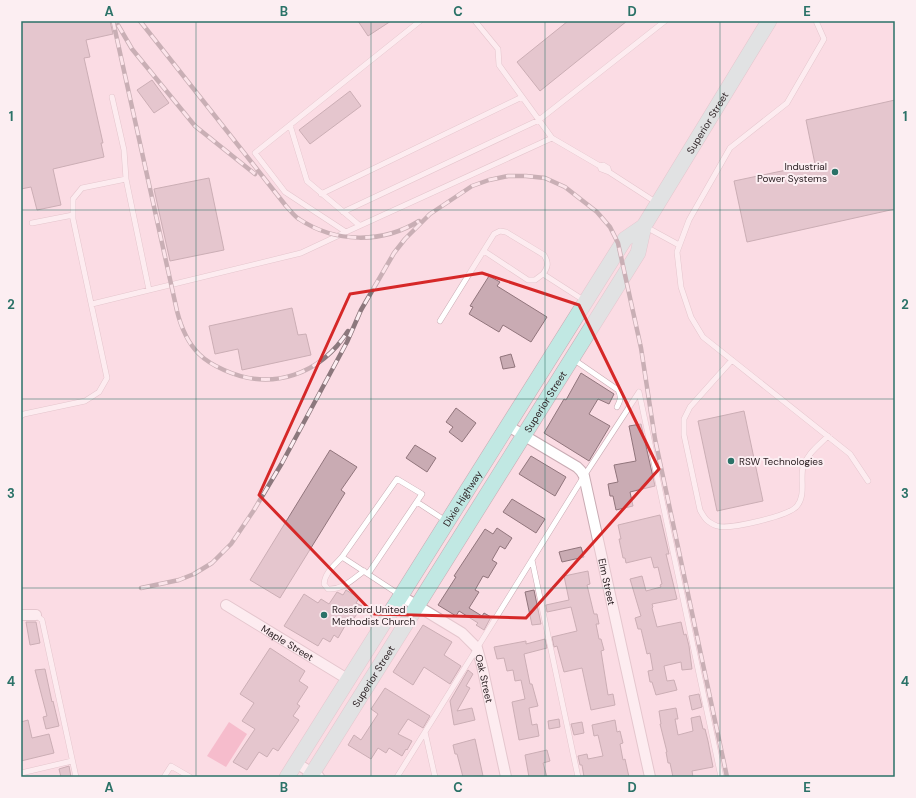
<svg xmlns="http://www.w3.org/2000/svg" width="916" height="798" viewBox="0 0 916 798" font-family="'DM Sans',sans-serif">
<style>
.green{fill:#f095b0}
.building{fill:#c9abb3;stroke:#91757c}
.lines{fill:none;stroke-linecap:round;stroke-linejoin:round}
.lane-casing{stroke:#c9abb3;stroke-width:6}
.street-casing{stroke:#c9abb3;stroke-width:12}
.secondary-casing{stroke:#c9abb3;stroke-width:16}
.lane{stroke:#fff;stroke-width:5}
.street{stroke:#fff;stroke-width:10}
.secondary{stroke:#c1e8e3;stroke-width:15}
.rail-casing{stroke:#8c787d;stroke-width:4.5}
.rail{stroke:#fceef2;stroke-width:3;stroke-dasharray:9;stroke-linecap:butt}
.marked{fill:none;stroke:#d62828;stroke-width:3;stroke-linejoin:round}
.grid{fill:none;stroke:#2b7268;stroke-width:1;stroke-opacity:0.55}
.poi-dot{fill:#2b7268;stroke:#fceef2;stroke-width:1.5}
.labels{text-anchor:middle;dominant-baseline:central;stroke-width:4;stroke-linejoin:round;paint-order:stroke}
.street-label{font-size:10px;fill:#2e2326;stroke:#fceef2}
.poi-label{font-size:10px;fill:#2e2326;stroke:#fceef2;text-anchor:start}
.neatline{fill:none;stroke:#2b7268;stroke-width:1.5}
.grid-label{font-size:13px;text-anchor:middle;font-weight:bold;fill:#2b7268}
</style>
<rect width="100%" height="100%" fill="#fbdce4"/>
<path class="green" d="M229,722L247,734L226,767L207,756Z"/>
<path class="building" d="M21,21H110L113,34L86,40L90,57L84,58L103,143H101L104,157L53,169L61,205L37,210L31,187L21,189Z
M358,21H391L368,36Z
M568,21H627L540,91L517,62Z
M152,80L169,103L154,113L137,90Z
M350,91L361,106L310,144L299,130Z
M895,100V209L747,242L734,181L815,164L806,120Z
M209,178L224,250L170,261L154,189Z
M489,276L500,282L497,286L547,317L531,342L503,325L499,332L469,314L473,307L470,306Z
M292,308L298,335L306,334L311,355L242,370L238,349L215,354L209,326Z
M511,354L515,367L503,369L500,357Z
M581,373L614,394L609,404L598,399L589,414L610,426L589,461L544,433L564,399L566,400Z
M456,408L476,423L462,442L449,432L453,427L446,422Z
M744,411L763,501L717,511L698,421Z
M641,424L655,486L630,492L633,506L616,510L613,496H610L608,484L618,482L614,465L636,461L629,426Z
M415,445L436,458L427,472L406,458Z
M330,450L357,467L341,490L345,493L280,598L250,580Z
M531,456L566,477L555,496L519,474Z
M512,499L545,519L536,533L503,512Z
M660,515L669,554H666L677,599L652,604L653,607L652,608L657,627L681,622L684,635L686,634L689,646L692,669L682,670L681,662L664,666L667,681L674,680L677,690L656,695L652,682H650L648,671L653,670L650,653L647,654L641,629H638L635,618L641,616L630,579L642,576L646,591L661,587L660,585L662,584L658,567L654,568L651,557L626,563L625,558H623L619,539H621L618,525Z
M497,528L512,538L505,549L500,546L492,560L497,563L488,578L483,576L475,590L479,592L469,608L482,616L484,613L491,617L484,630L476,625L478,623L459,611L456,616L438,605L456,577L454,576L485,529L493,534Z
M581,547L584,557L562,562L559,552Z
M588,571L590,584L587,585L594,614H597L599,624H596L599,639H601L604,650L601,651L608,695L613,694L615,705L591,710L582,668L564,672L557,646L554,647L552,637L577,631L571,607L547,612L546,605L569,600L564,576Z
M346,590L359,598L356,603L362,606L349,626L346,624L338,638L334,635L330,642L323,638L318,646L284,626L304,594L318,603L321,599L329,604L337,592L343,595Z
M534,590L541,624L532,625L525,592Z
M26,622H36L40,643L30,645Z
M423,625L452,642L444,655L461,666L450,684L424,667L413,685L393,672Z
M545,639L547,648L524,654L530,684H532L538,706L529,708L532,725L537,724L539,736L519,740L512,702L525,699L521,680L515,681L513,670L507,671L504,658L497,659L494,647L526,641V644Z
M270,648L305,671L299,681L308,687L297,704L300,706L293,716L299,720L278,751L273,748L267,757L259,752L247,770L233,762L255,729L242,721L254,703L240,694Z
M45,669L52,702L53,701L59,726L46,729L43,717L47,716L35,670Z
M468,670L473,674L466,686L470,688L457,711L472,708L475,720L454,725L450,701Z
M385,688L430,716L423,728L408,719L398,734L412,741L407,750L406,749L402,756L389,748L386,753L378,748L371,759L348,745L354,735L361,740L378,714L371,709Z
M699,694L702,707L692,710L689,696Z
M676,708L678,719H675L678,735L693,731L691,718L700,716L703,729H705L708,741L713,767L692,771L693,777H673L670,763H668L666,752H667L660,724H661L659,711Z
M559,719L560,727L549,729L548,721Z
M28,720L32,738L49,734L54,753L21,761V722Z
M615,720L617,732L620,731L623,743L620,744L623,760L625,759L629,777H584L582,765H580L578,756L587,754L588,759L603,756L598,735L594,736L592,725Z
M582,722L584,733L574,735L571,724Z
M475,739L483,776L463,777L457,754H455L453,745Z
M547,750L550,761L543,763L547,777H529L525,755Z
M69,766L71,777H61L59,769Z"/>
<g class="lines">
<defs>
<path id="lane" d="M420,21L255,153L285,192L346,232L552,138
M475,21L498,49L499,65L552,138L600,166L601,169L609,172L657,203
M816,21L824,39L787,103L730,148L689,220L677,252L681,287L691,317L703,337L850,454L868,481
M112,97L124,150L126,179
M290,125L307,181L359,225
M600,166L603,165L608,168L609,172
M321,194L522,97
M343,212L539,120L665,21
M32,223L73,215
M646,227L679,245
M484,251L528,280H535L543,274
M92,304L301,253L346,232
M440,321L494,234L500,231L506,232L544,255C549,263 548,267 543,274L585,301
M573,359L618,390C622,397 620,401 617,407
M732,360L690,407L684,419V435L700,510C705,519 707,522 717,526C729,530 789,516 797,506C806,495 800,480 803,467C807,454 818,446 828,436
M21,416L24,414L85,401L99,392L107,378L73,219V199L82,188L126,179L149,290
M417,502L446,521
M342,557C335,565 325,572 324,584L328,589C343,590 353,579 364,571
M532,560L578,777
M368,574L422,494L397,479L342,557L400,595
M36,615L42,620L76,777
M425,732L435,777
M21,773L72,761
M164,777L171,766L190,777
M397,777L584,476L639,392L721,777"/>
<g id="street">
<path id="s1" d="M508,426L577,467L581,471L584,476L650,777"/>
<path id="s2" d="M401,596L462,633L477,648L482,666L506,777"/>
<path id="s3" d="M226,605L349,680"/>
<path d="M21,615H36"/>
<path d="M296,763L319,777"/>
</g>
<g id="secondary">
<path id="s4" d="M287,777L625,239L644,226"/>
<path id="s5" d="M310,777L638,253L644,226L769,21"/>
</g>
</defs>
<use href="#lane" class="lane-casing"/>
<use href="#street" class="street-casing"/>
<use href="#secondary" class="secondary-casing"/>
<use href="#lane" class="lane"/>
<use href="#street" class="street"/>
<use href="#secondary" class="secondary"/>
<defs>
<path id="rail" d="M113,21L177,311C181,327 187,342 199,354C206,361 215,366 224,370C272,392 321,374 348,331
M140,21L286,206C290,210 294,216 299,219C335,243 382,244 419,221
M118,25L132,49L195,126L255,174
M141,588L179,580L194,574L212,563L231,544L254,510L282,463L347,342L361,310L394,253L405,239L430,214L472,186L489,180L508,176H526L545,178L565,187L597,212L610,227L618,243L641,348L655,439L727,777"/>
</defs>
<use href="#rail" class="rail-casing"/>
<use href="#rail" class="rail"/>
</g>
<path d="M0 0H916V798H0ZM482,273L579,305L659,469L526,618L374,614L259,495L350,294Z" fill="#fbdce4" fill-opacity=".55" fill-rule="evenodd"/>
<path class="marked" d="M482,273L579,305L659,469L526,618L374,614L259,495L350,294Z"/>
<path class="grid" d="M196,21V777M371,21V777M545,21V777M720,21V777M21,210H895M21,399H895M21,588H895"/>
<g class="poi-dot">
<circle cx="835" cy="172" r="4"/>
<circle cx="731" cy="461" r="4"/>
<circle cx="324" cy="615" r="4"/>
</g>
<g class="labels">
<g class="street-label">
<text stroke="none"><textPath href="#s5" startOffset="767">Superior Street</textPath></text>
<text stroke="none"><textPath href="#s5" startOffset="443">Superior Street</textPath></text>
<text stroke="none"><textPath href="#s4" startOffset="329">Dixie Highway</textPath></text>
<text stroke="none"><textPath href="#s1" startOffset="200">Elm Street</textPath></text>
<text stroke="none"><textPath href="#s3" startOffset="72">Maple Street</textPath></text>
<text stroke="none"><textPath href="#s5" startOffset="119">Superior Street</textPath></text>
<text stroke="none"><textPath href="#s2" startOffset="124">Oak Street</textPath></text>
</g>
<g class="poi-label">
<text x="827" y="166" text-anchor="end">Industrial<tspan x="827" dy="12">Power Systems</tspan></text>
<text x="739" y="461">RSW Technologies</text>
<text x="332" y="609">Rossford United<tspan x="332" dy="12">Methodist Church</tspan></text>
</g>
</g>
<rect width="916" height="798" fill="none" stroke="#fceef2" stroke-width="44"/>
<rect x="22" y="22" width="872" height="754" class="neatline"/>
<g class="grid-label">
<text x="109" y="16">A</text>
<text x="284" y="16">B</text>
<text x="458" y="16">C</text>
<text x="632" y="16">D</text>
<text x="807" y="16">E</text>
<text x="11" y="121">1</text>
<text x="905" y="121">1</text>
<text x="11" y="309">2</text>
<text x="905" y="309">2</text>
<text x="11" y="498">3</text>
<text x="905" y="498">3</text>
<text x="11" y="686">4</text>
<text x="905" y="686">4</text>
<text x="109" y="792">A</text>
<text x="284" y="792">B</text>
<text x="458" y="792">C</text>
<text x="632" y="792">D</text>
<text x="807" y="792">E</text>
</g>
</svg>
